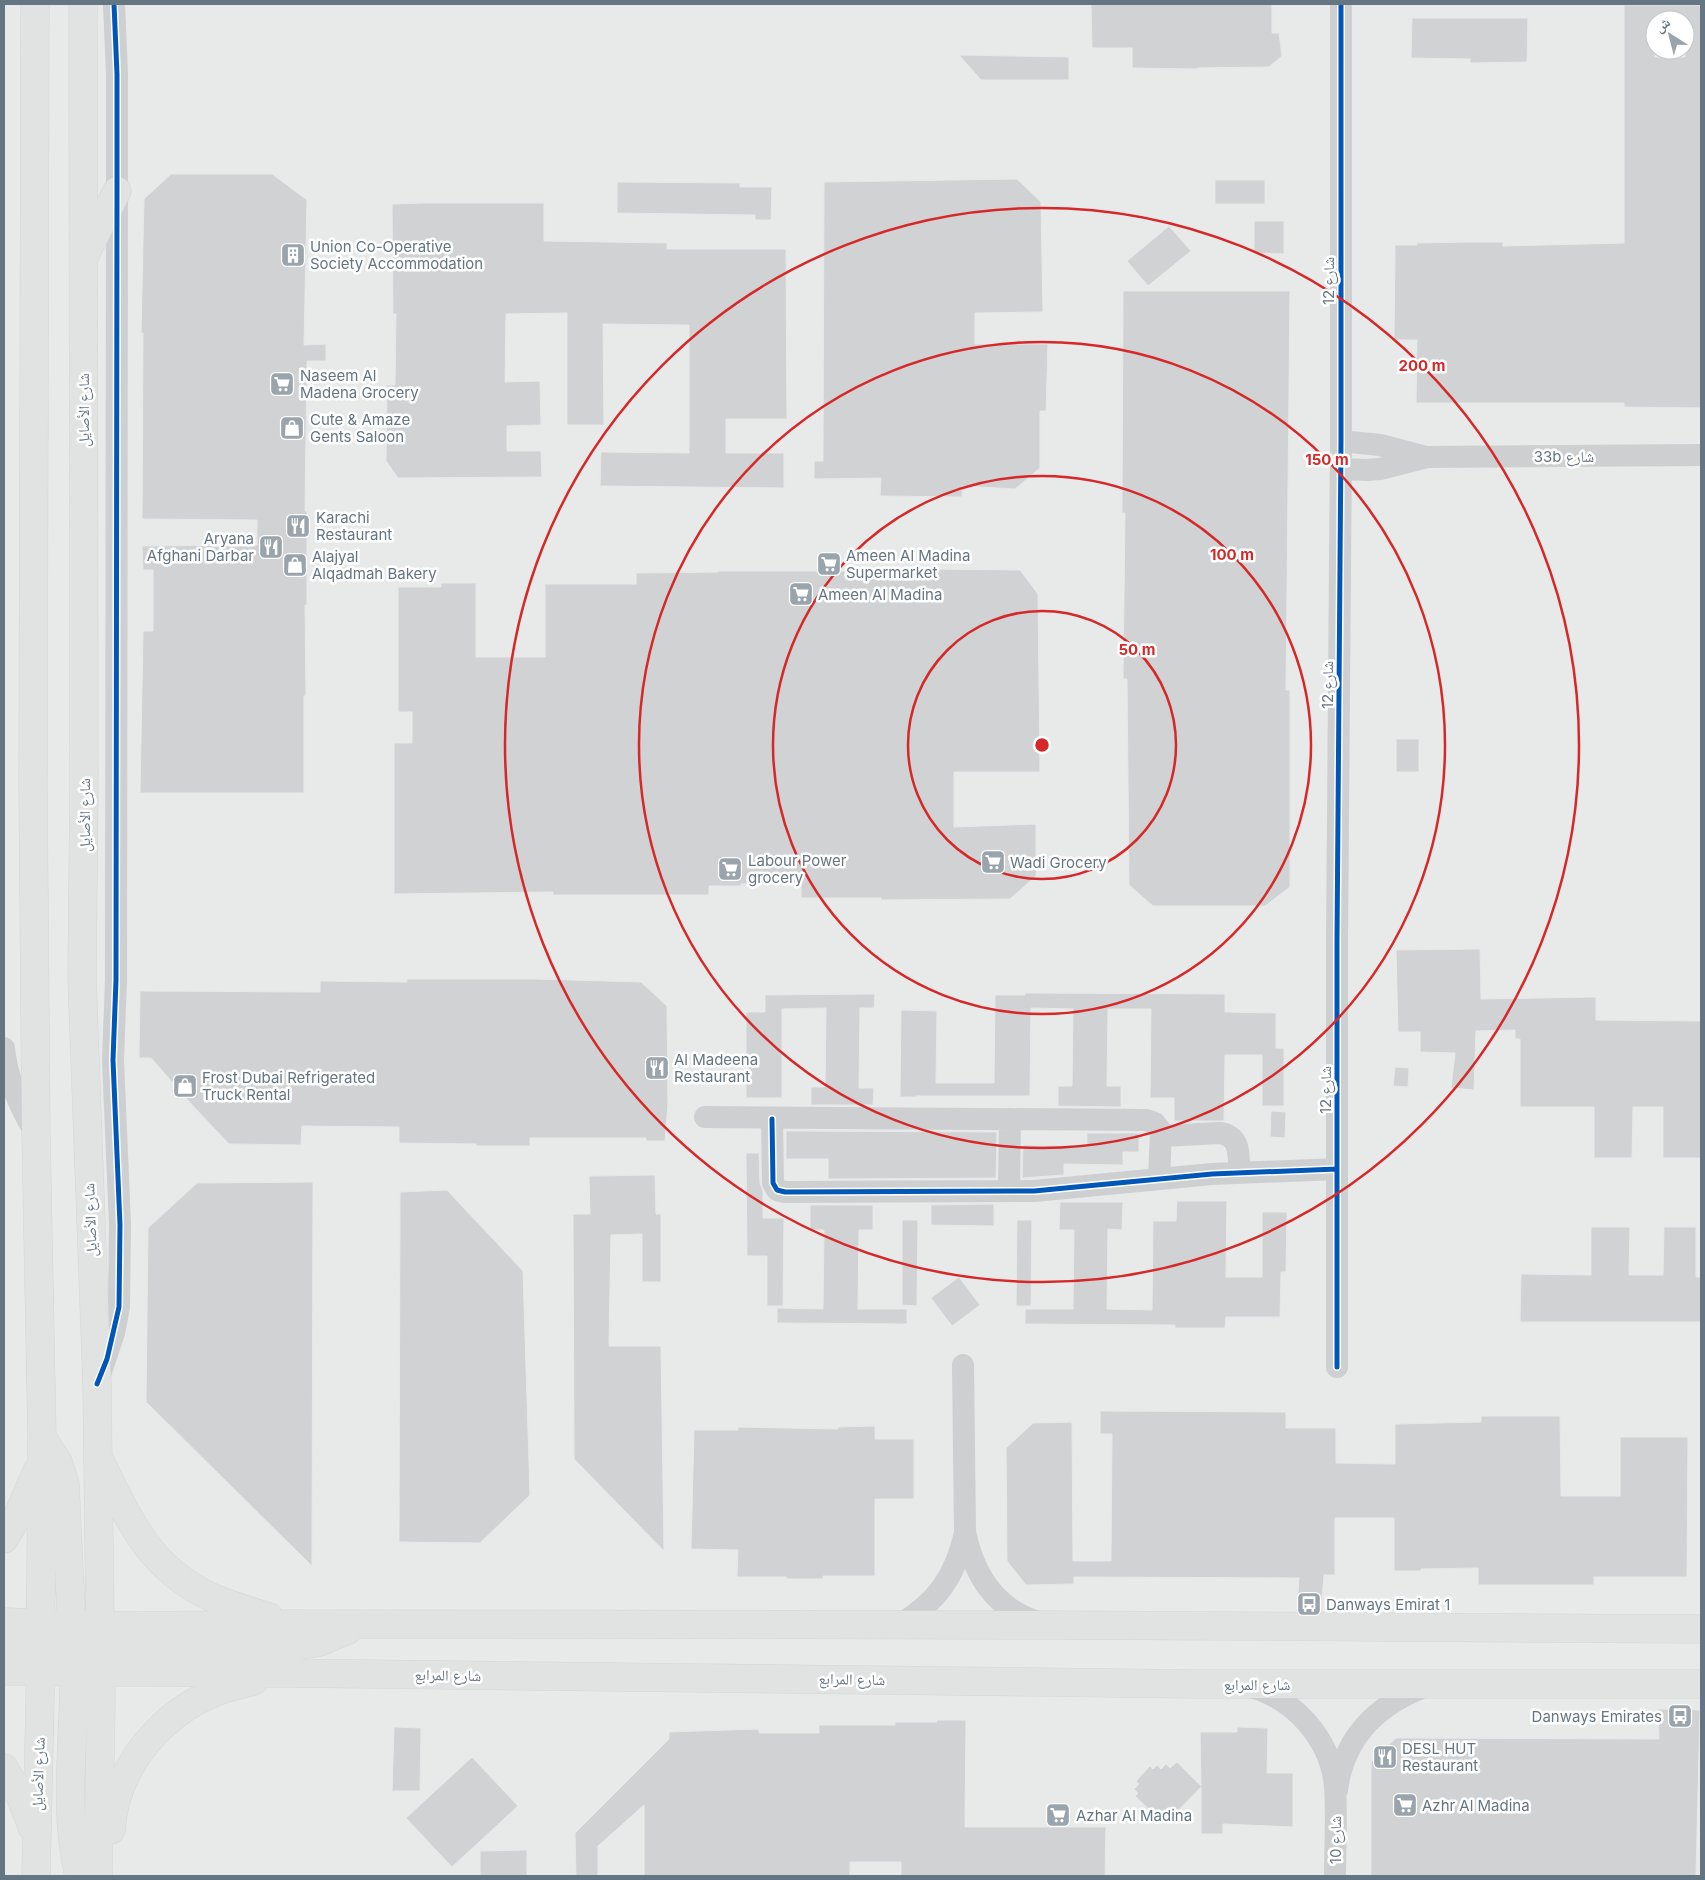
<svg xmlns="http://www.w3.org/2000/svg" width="1705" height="1880" viewBox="0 0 1705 1880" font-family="Inter,'Noto Naskh Arabic',sans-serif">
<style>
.built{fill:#e8e9e9;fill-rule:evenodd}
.building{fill:#d0d2d3;stroke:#e8e8e8;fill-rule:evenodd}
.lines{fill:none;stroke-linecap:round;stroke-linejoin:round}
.major-casing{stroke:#d5d6d7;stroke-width:29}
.minor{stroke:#cecfd0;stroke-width:22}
.major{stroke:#e1e2e2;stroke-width:28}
.cycleway-casing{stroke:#fff;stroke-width:8}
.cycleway{stroke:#0057b8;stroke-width:5}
.ring{fill:none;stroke:#d62828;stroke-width:2.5}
.labels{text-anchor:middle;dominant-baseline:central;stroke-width:5;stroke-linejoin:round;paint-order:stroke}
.poi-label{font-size:15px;fill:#657683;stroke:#fff;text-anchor:start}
.street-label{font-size:15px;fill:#657683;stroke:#fff}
.centre{fill:#d62828;stroke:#fff;stroke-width:2.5}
.ring-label{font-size:15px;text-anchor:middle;font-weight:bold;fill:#d62828;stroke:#fff;stroke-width:5;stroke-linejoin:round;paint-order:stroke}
</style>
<rect width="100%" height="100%" fill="#f9f9f9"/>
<path class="built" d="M4,4H1701V1876H4ZM1655,20H1685V50H1655Z"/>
<path class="building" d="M1091,4H1272V33H1279L1282,56L1269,67L1197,68V69L1132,68V48H1092Z
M1624,5H1701V408L1624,407V403H1416L1417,340H1394L1395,245H1417V243L1471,242H1503V246L1624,243ZM1655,20H1685V57H1655Z
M1412,18H1528L1527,62L1470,63V59L1411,58Z
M959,55L1069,57V80H981Z
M171,174H272L307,200L304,345L326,344V361H307L305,511H307V605H305L306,696H304V793H140L143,631H153V570H143L142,546L257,545V520L142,519L143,333H141L144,199Z
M1017,179L1041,202L1043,312L975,313V344H1048L1046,411H1040V468L1015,489L962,486V497L880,496L881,478L814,479V461H823L824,182Z
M1215,180H1265V204H1215Z
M617,182L740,183V187H772L771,220H755V215L617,213Z
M424,203H544V241L667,243V249H786L787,419H726V453H784V488L600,486L601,452L689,453V325L603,324L604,425H567V313L506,314L505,382L540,381L541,425L507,426V451H541L542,477L398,478L386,461L387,385H395L396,314H393L392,204Z
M1254,221H1284V254L1254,253Z
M1169,226L1191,251L1148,286L1127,261Z
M1123,291H1290L1286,690H1290V887L1265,906H1153L1129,885L1127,679H1123L1125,513H1122Z
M924,569L1020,570L1038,594L1040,772H954V827L1036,824V876L1010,899L881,900V898H801V885L741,884V886H709V895H553V892L394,894V743H412V712H398V587H441V583H476V657H545V584H636V573L718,572V571H882L924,570Z
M1396,739H1419V772H1396Z
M1480,949L1481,999L1596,997V1020L1701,1021V1158H1663V1107H1633L1632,1158H1594V1107H1520V1039H1515V1030L1476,1031L1474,1090L1451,1088L1455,1053L1420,1052V1032H1398L1396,950Z
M407,979H534L641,982L667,1006L668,1103L665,1141H646V1138H530V1146H476V1144L399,1143V1127L302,1126L301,1145L229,1144L194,1107L151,1058H139L140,991L320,992V981L407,982Z
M1025,993L1225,994V1012L1276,1013V1048H1284V1106H1262V1055H1225L1224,1121H1174V1098H1150L1151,1009H1108L1107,1086H1121V1107L1058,1106V1086H1072L1073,1009L1031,1008L1030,1096H916V1097H900L901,1010L937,1011L936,1083H994L995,995H1025Z
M875,994L874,1008H860L859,1088H874L873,1105H811V1087H825L826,1008L782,1009V1098H746V1012H765V995Z
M1395,1067L1409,1068L1408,1087L1393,1086Z
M1271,1111L1286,1112L1285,1138L1270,1137Z
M786,1131L997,1132L996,1178L828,1179V1159H786Z
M1087,1133H1139V1152H1123V1165L1064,1164V1175L1022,1178L1023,1145L1087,1146Z
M746,1153H759L760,1183L763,1191V1218H784L783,1306H767V1256H747Z
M655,1175L656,1214H661V1282H642V1234L611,1235L609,1346H661L664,1551L574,1459L573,1214H590L589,1176Z
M313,1182L312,1566L146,1402L148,1228L197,1183Z
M447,1190L523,1271L530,1495L480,1543L399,1542L400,1192Z
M1177,1201H1227L1226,1277H1262V1212H1287L1286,1272H1281L1280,1317H1226L1225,1328H1175V1325L1025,1324V1309H1073L1074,1230H1059L1060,1202H1123L1122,1230L1108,1229L1107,1309L1152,1310L1153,1221H1176Z
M994,1204V1226L931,1225V1205Z
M810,1205H873V1230H859L858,1309H907V1324L777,1323V1308L823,1309L824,1230H810Z
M902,1220H918L917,1306L902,1305Z
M1017,1220H1032L1031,1306H1016Z
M1591,1227H1630L1629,1275H1663L1664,1227H1696V1277H1701V1322H1520L1521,1274L1591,1275Z
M959,1277L980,1305L952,1326L931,1298Z
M1100,1411L1286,1412V1428H1336V1463L1395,1464V1424L1481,1422V1416H1560L1561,1496H1620V1437H1688L1687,1577H1594V1585H1478V1568L1421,1569V1571H1394V1518H1335V1575H1324L1321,1610L1297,1608L1299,1578L1074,1577V1584L1026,1585L1007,1561L1006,1448L1033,1423L1072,1422L1073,1561H1111L1112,1434H1100Z
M875,1426V1439H914V1499H875V1576H823V1579H786V1577H737L738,1550L691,1549L694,1430H738V1427L838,1429V1427Z
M1658,1709L1700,1710L1696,1876H1371V1762L1396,1738L1659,1739Z
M937,1720H966L965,1827H1106L1105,1876H901V1862H850V1876H644V1805L598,1846V1876H576L575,1833L669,1739V1732L759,1729V1733H819V1725H895V1722H937Z
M394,1727L421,1728L420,1791H392Z
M1237,1727L1268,1728L1267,1773H1293V1827L1223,1824V1834H1201V1787L1173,1816L1168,1812L1163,1817L1159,1813L1156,1816L1135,1796L1138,1793L1134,1789L1139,1784L1136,1781L1150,1766L1153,1769L1157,1765L1161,1769L1166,1764L1170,1768L1177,1762L1201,1786L1200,1732H1237Z
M472,1757L518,1806L452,1867L406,1818Z
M527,1850V1876H480V1851Z"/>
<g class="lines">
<defs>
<path id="major" d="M35,4L33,785L36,1134L42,1437L40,1700L36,1876
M83,4L84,785L82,978L97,1384L101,1700L98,1876
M85,255L117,191
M42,1437L58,1462L65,1484L72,1632L74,1643
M101,1463C129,1520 149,1568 211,1597C229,1605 250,1611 269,1617
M4,1539L17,1517L37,1471
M4,1622L128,1626L290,1624L1052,1625L1701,1629
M4,1644L59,1642
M66,1656L72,1672L74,1686C73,1750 64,1813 79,1876
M4,1671L286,1673L1194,1684H1701
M40,1671L47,1664L65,1653L88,1646L127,1644L289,1647L320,1642L348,1630
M4,1768L22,1800L32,1827
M111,1830C112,1820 113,1810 116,1800C131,1749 173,1706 224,1689C234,1686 244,1684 254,1681"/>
</defs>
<use href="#major" class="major-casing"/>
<path class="minor" d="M1341,441L1380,445L1426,457
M1341,469L1367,470L1380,469L1427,457L1701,455
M4,1048C7,1080 20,1108 36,1134
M705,1117L1146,1120L1155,1123L1161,1131L1159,1179
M772,1119L773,1183L777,1190L785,1192L1034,1191L1212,1174L1337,1169
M1162,1136L1220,1133C1241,1136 1239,1156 1239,1173
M1009,1191L1010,1119
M963,1365L965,1532C974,1576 996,1611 1042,1623
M1337,1367V941L1341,441V4
M99,1378L114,1333L119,1307L120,1225L113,1060L116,980L117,191V74L114,4
M899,1625C937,1602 955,1577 965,1533
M1248,1686C1294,1698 1331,1739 1335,1787C1337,1817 1335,1847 1335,1876
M1337,1790C1344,1736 1378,1704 1427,1686"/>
<use href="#major" class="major"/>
<defs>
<path id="cycleway" d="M772,1119L773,1183L777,1190L785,1192L1034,1191L1212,1174L1337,1169
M1337,1367V941L1341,441V4
M97,1384L107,1359L119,1307L120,1225L113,1060L116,980L117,191V74L114,4"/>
</defs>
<use href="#cycleway" class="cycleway-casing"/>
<use href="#cycleway" class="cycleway"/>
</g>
<g class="ring">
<circle cx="1042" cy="745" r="134"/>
<circle cx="1042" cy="745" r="269"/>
<circle cx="1042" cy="745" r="403"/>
<circle cx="1042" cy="745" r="537"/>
</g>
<defs>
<symbol id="building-square" viewBox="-11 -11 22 22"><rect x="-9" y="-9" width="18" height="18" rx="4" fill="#99a4ac" stroke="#fff"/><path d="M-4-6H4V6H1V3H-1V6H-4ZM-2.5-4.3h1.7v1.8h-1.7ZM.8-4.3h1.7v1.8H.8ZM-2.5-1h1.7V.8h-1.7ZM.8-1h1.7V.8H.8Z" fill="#fff"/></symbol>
<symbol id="supermarket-square" viewBox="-11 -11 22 22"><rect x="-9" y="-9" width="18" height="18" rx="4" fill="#99a4ac" stroke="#fff"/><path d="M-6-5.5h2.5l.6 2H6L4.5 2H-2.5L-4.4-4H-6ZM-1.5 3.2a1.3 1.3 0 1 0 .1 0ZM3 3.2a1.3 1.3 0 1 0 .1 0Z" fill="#fff"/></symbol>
<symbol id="shop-square" viewBox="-11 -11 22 22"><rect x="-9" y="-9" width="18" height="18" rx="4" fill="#99a4ac" stroke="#fff"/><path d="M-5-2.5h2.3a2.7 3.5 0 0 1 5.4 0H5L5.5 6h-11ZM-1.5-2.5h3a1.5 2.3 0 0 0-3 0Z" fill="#fff"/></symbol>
<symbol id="restaurant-square" viewBox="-11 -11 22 22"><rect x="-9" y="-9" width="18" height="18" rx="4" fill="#99a4ac" stroke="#fff"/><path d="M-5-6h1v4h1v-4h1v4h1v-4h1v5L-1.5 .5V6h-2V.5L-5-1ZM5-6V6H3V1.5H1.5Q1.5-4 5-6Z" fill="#fff"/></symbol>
<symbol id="bus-square" viewBox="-11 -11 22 22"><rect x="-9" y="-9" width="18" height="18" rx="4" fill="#99a4ac" stroke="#fff"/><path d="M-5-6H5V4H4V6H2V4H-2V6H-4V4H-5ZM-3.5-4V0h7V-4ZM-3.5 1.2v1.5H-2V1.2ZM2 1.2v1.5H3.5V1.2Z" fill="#fff"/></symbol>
</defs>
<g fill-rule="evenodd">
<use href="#building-square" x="279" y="241" width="28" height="28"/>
<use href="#supermarket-square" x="268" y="370" width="28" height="28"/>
<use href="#shop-square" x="278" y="414" width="28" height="28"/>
<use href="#restaurant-square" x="284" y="512" width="28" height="28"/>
<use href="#restaurant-square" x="257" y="533" width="28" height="28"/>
<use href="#supermarket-square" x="815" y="550" width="28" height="28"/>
<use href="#shop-square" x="281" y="551" width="28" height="28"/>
<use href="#supermarket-square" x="787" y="580" width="28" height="28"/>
<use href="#supermarket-square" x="979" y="848" width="28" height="28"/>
<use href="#supermarket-square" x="716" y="855" width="28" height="28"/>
<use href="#restaurant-square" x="643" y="1054" width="28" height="28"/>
<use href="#shop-square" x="171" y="1072" width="28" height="28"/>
<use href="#bus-square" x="1295" y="1590" width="28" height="28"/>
<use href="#bus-square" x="1666" y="1702" width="28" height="28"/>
<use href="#restaurant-square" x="1371" y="1743" width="28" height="28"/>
<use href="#supermarket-square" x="1391" y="1791" width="28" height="28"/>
<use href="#supermarket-square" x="1044" y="1801" width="28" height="28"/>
</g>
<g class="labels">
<g class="poi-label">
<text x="310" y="246">Union Co-Operative<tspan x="310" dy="17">Society Accommodation</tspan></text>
<text x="300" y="375">Naseem Al<tspan x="300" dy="17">Madena Grocery</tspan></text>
<text x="310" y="419">Cute &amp; Amaze<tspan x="310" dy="17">Gents Saloon</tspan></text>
<text x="316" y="517">Karachi<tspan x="316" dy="17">Restaurant</tspan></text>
<text x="254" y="538" text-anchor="end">Aryana<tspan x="254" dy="17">Afghani Darbar</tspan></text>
<text x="846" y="555">Ameen Al Madina<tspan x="846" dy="17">Supermarket</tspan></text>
<text x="312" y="556">Alajyal<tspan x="312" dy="17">Alqadmah Bakery</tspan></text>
<text x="818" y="594">Ameen Al Madina</text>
<text x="748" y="860">Labour Power<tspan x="748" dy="17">grocery</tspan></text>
<text x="1010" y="862">Wadi Grocery</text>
<text x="674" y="1059">Al Madeena<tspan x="674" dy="17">Restaurant</tspan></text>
<text x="202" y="1077">Frost Dubai Refrigerated<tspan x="202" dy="17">Truck Rental</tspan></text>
<text x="1326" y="1604">Danways Emirat 1</text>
<text x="1662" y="1716" text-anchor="end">Danways Emirates</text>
<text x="1402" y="1748">DESL HUT<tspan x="1402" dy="17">Restaurant</tspan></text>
<text x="1422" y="1805">Azhr Al Madina</text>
<text x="1076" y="1815">Azhar Al Madina</text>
</g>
<g class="street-label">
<text transform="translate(1328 281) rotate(-90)">شارع 12</text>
<text transform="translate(83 410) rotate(-90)">شارع الأصايل</text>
<text x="1564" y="456">33b شارع</text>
<text transform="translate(1327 685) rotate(-90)">شارع 12</text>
<text transform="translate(84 815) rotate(-90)">شارع الأصايل</text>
<text transform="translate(1325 1090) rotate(-90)">شارع 12</text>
<text transform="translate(90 1220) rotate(-92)">شارع الأصايل</text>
<text transform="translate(448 1675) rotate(1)">شارع المرابع</text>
<text transform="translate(852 1679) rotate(1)">شارع المرابع</text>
<text x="1257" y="1684">شارع المرابع</text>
<text transform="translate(38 1774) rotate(-88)">شارع الأصايل</text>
<text transform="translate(1335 1840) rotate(-90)">شارع 10</text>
</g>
</g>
<circle cx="1042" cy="745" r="8" class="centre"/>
<g class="ring-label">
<text x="1422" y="371">200 m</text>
<text x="1327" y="465">150 m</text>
<text x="1232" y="560">100 m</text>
<text x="1137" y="655">50 m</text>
</g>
<rect width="1705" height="1880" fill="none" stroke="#657683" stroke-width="10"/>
<g transform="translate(1670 35) rotate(324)"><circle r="24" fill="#ffffff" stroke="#c1c8cd"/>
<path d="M0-4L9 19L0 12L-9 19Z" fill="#99a4ac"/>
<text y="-8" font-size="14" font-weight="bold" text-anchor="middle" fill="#657683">ش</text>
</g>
</svg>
